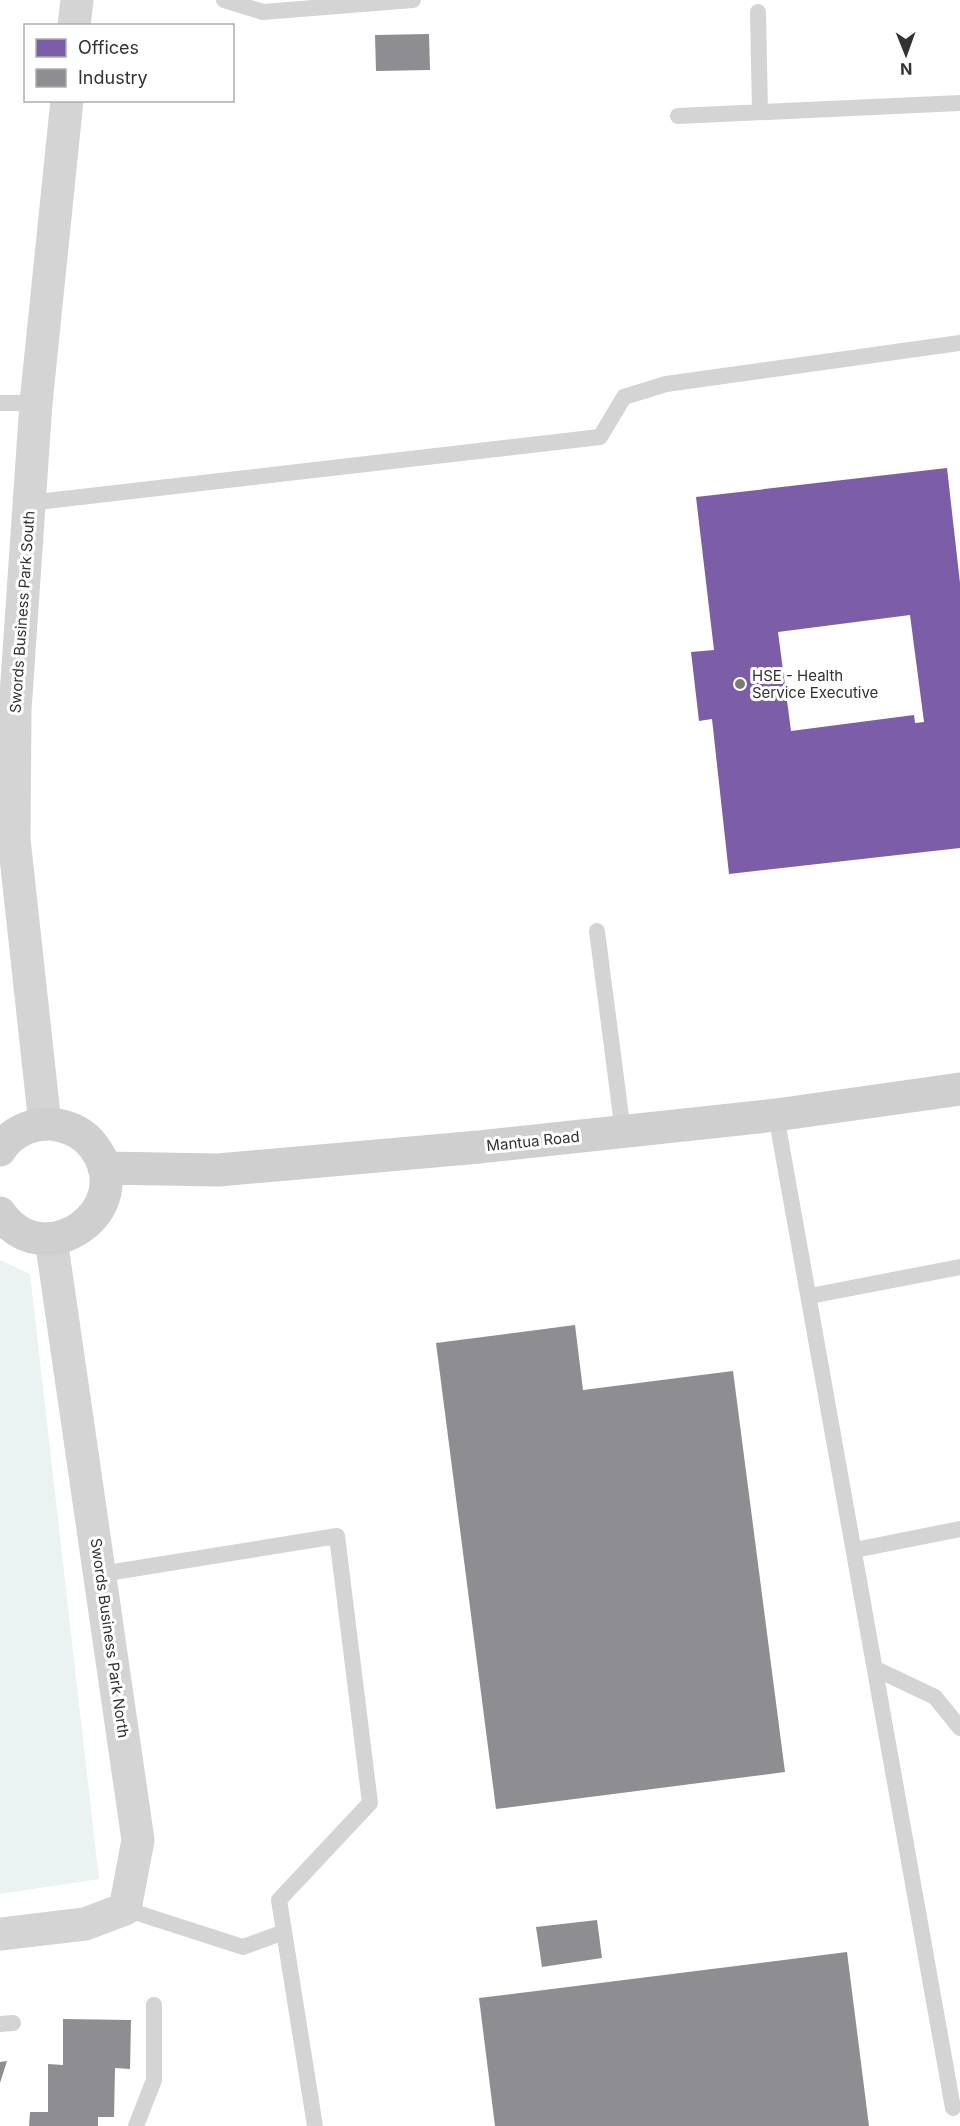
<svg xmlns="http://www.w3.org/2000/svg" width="960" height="2126" viewBox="0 0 960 2126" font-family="Inter,sans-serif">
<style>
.green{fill:#ebf2f2}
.offices{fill:#7b5ea7;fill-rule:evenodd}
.industry{fill:#8d8d92}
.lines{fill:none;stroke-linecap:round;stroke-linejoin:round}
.lane{stroke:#d4d4d4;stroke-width:16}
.street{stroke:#d4d4d4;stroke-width:33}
.secondary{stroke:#cfcfcf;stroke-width:33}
.poi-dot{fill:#7a7a7a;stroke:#fff;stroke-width:2}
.labels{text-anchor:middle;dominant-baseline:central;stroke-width:6;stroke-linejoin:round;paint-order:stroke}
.street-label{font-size:15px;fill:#323232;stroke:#fff}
.poi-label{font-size:15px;fill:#323232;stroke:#fff;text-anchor:start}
</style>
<rect width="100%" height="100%" fill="#fff"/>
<path class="green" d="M0,1260L30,1274L99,1879L0,1894Z"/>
<path class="offices" d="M947,468L960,583V848L729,874L712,719L699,721L691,652L714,650L696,497ZM910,615L924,722L915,723L914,715L791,731L778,632Z"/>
<path class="industry" d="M429,34L430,70L376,71L375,35Z
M575,1325L583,1390L733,1371L785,1772L496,1809L436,1343Z
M597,1920L602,1958L542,1967L536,1927Z
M847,1952L869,2126H495L479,1998Z
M63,2019L131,2020L130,2069L115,2068L114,2117H98V2126H29L30,2112H48V2064L63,2065Z
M7,2061L0,2083V2062Z"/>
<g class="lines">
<path class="lane" d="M224,0L263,12L413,0
M758,12L760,112
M678,116L960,103
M0,403H36
M29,503L600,437L624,397L666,384L960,343
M597,931L623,1132
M776,1115L953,2108
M810,1296L960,1267
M855,1550L960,1529
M101,1574L337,1536L370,1803L279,1900L315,2126
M876,1669L935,1697L960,1728
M125,1909L243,1947L284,1932
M0,2024L13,2023
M136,2126L154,2080V2005"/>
<path class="street" d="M74,26L77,0
M45,1124L14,839L15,710L36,403L67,100
M0,1934L85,1924L125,1909L138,1840L51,1239"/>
<path class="secondary" d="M0,1150C10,1133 31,1123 51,1124C68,1126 84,1133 94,1147C140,1209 44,1277 0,1213
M104,1168L218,1170L479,1147L776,1115L960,1089"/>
</g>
<circle class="poi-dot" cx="740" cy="684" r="6"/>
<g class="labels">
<g class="street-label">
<text transform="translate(22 612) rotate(-86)">Swords Business Park South</text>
<text transform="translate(533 1141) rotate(-6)">Mantua Road</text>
<text transform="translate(110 1638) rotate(82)">Swords Business Park North</text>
</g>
<g class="poi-label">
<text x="752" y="675">HSE - Health<tspan x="752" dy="17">Service Executive</tspan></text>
</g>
</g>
<rect x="24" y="24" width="210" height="78" fill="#ffffff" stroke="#adadad" stroke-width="1.5"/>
<rect x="36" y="39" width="30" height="18" fill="#7b5ea7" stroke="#adadad" stroke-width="1.5"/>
<text x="78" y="54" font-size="18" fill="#323232">Offices</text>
<rect x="36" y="69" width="30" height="18" fill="#8d8d92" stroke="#adadad" stroke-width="1.5"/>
<text x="78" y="84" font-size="18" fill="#323232">Industry</text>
<g transform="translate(906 54) rotate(179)" stroke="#ffffff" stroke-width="4.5" paint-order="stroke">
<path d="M0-4.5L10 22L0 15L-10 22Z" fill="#323232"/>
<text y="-9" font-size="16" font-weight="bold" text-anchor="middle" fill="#323232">N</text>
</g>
</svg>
